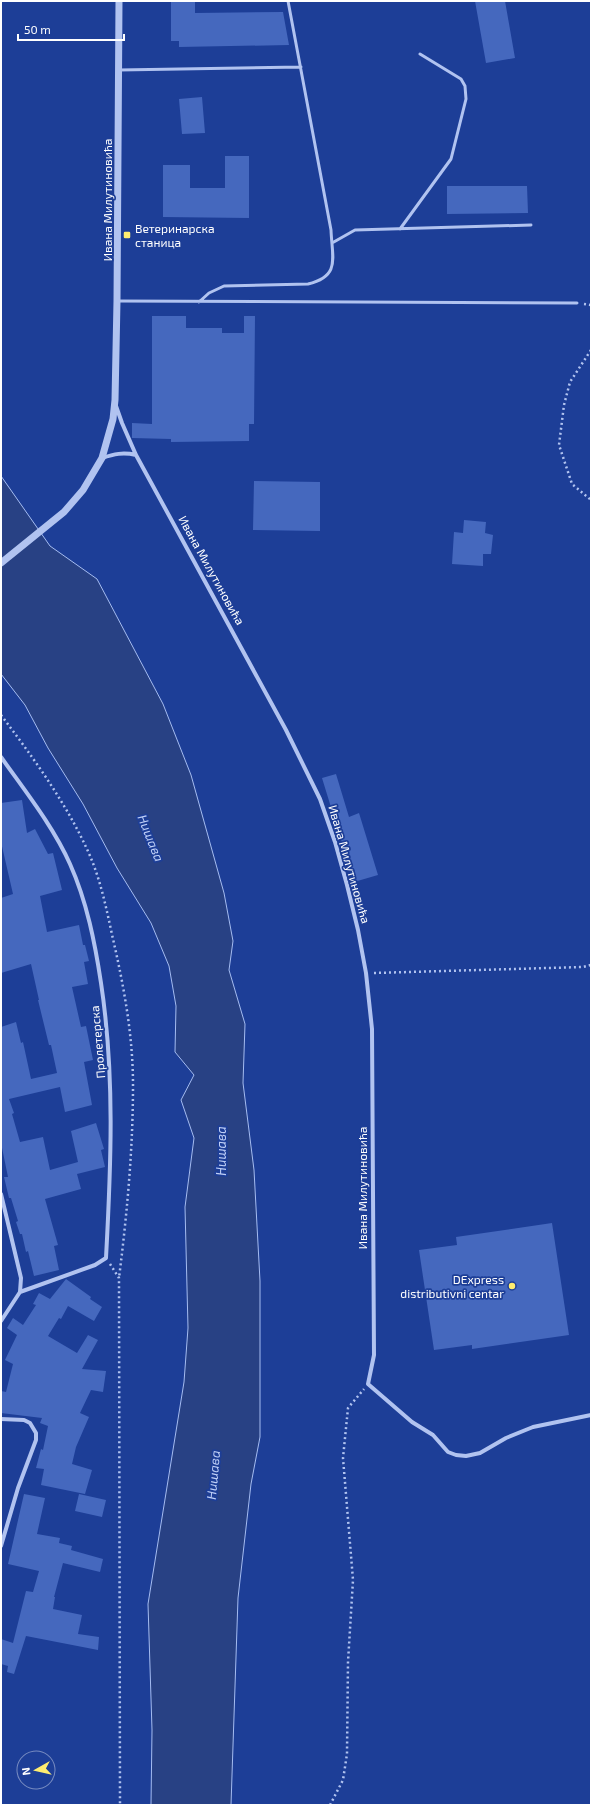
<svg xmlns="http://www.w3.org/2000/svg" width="592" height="1806" viewBox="0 0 592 1806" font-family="'Exo 2',sans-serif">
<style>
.water{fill:#284184;stroke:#a5bcf1}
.building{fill:#4568be}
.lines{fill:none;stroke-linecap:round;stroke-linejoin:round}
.path{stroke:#b1c3f0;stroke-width:2.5;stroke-dasharray:2 3;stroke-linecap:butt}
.service{stroke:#b1c3f0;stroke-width:3}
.minor{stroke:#b1c3f0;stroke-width:4}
.tertiary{stroke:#b1c3f0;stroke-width:7}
.poi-dot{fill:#ffed70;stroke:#1d3e97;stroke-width:1.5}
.labels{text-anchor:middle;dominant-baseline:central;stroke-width:3.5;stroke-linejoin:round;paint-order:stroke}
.street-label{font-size:12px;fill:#fff;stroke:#1d3e97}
.poi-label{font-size:12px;fill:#fff;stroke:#1d3e97;text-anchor:start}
.water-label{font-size:13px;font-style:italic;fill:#becef6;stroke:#1d3e97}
</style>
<rect width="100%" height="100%" fill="#1d3e97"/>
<path class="water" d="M1,476L50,546L97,579L163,704L191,775L224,893L233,941L229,970L245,1024L243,1083L254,1170L260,1281V1437L251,1484L238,1598L231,1805H151L152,1730L148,1604L184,1382L188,1328L185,1207L194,1138L181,1100L194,1075L175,1052L176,1006L169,966L151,923L117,868L83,804L48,748L25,705L1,674Z"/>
<path class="building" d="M171,1H195V13L283,12L289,45L179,47V41H171Z
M475,1H505L515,58L486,63Z
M202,97L205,133L182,134L179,99Z
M225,156H249V218L163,217V165H190V188H225Z
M447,186H527L528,213L447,214Z
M152,316H186V328H222V333H244V316H255L254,424H249V441L171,442V439L132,438V423L152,424Z
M254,481L320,482V531L253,530Z
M464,520L486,522L485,533L493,535L491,554H483V566L452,564L454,532L463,533Z
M336,774L349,817L359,813L378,875L354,882L322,778Z
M22,800L27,833L35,829L48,854L53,853L62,890L40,896L47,932L79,925L83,945H85L89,961L84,962L88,984L72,987L81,1027L86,1026L93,1060L84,1062L92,1105L65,1112L60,1087L9,1099L14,1113L12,1114L20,1142L43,1137L50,1170L78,1162L71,1131L96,1123L104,1149L101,1150L105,1167L77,1174L81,1189L45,1199L58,1245L54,1246L59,1270L34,1276L28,1251L26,1252L22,1234H20L16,1222L18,1221L11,1198H9L4,1177H8L1,1143V1027L16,1022L21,1043L23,1042L31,1079L57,1073L51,1045H49L38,1000H39L31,964L1,973V898L13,894L1,842V803Z
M552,1223L569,1335L472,1349V1345L434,1350L419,1250L457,1245L456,1237Z
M66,1279L91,1297L90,1299L102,1307L94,1321L68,1306L61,1319L59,1318L48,1336L77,1353L88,1335L98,1340L82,1369L106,1371L103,1392L91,1390L80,1413L89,1417L76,1447L72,1464L92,1470L85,1494L41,1485L44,1469L36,1468L41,1449L43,1450L48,1426L40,1423L42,1418L1,1413V1391L6,1392L13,1364L5,1360L17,1335L7,1328L13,1318L23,1325L36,1305L33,1304L39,1293L50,1299Z
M24,1494L45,1498L37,1534L60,1538L59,1543L72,1546L71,1550L103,1559L100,1572L63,1563L54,1597H55L53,1609L82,1615L78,1634L99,1637L98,1650L26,1636L14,1674L7,1672L8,1666L1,1664V1639L13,1643L26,1591L33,1592L39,1571L8,1564Z
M79,1494L106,1500L102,1517L75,1511Z"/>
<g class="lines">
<path class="path" d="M584,304L591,305
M591,350L570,382L564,405L559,445L572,484L591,500
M1,715C32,756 64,800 86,847C100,876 106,907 113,939C124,987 133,1036 133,1085C133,1149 127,1214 119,1278
M374,973L583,967L591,965
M110,1264L119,1278L120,1805
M330,1805L343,1780L347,1754L348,1662L353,1580L343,1458L348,1408L364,1389"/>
<path class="service" d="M119,70L301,67
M400,229L451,159L466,99L465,86L461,79L420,54
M332,243L355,230L531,225
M117,301L577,303
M199,302L209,293L224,286L308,284C341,276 332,258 331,230L288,1"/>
<path class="minor" d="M116,406L122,423L136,455L286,730L320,799L335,842L347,885L358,930L366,973L372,1029L374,1355L368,1384L412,1422L433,1435L448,1452L456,1455L466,1456L480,1453L506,1438L533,1427L591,1415
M102,458C114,454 123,452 136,455
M1,757C25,791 53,826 70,864C87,902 95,943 101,983C115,1075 111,1166 106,1258L95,1265L20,1292
M1,1194L21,1278L20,1292L1,1321
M1,1419L24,1420L30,1423L36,1433V1440L18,1488L1,1546"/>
<path class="tertiary" d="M1,563L64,512L83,490L102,458L113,419L115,400L117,301L119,1"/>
</g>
<g class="poi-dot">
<rect x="123" y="231" width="8" height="8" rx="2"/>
<circle cx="512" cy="1286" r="4"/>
</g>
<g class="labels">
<g class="street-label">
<text transform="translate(107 200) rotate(-90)">Ивана Милутиновића</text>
<text transform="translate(212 570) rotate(61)">Ивана Милутиновића</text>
<text transform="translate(350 864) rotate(74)">Ивана Милутиновића</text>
<text transform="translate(97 1042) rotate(-95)">Пролетерска</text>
<text transform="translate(362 1188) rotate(-90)">Ивана Милутиновића</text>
</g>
<g class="poi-label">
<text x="135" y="228">Ветеринарска<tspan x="135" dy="14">станица</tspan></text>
<text x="504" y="1279" text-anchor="end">DExpress<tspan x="504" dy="14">distributivni centar</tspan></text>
</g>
<g class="water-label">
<text transform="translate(151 838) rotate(68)">Нишава</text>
<text transform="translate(221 1151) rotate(-90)">Нишава</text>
<text transform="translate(213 1475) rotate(-85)">Нишава</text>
</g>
</g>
<rect width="592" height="1806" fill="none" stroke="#ffffff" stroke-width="4"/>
<g transform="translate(36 1770) rotate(262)"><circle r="19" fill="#1d3e97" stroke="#778bc1"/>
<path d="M0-3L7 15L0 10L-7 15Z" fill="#ffed70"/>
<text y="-6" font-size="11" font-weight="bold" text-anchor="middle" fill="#ffffff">N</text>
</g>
<path d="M18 34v6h106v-6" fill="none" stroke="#ffffff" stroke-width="2"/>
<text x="24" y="34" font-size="12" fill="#ffffff" stroke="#1d3e97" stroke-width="3" paint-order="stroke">50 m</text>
</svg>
